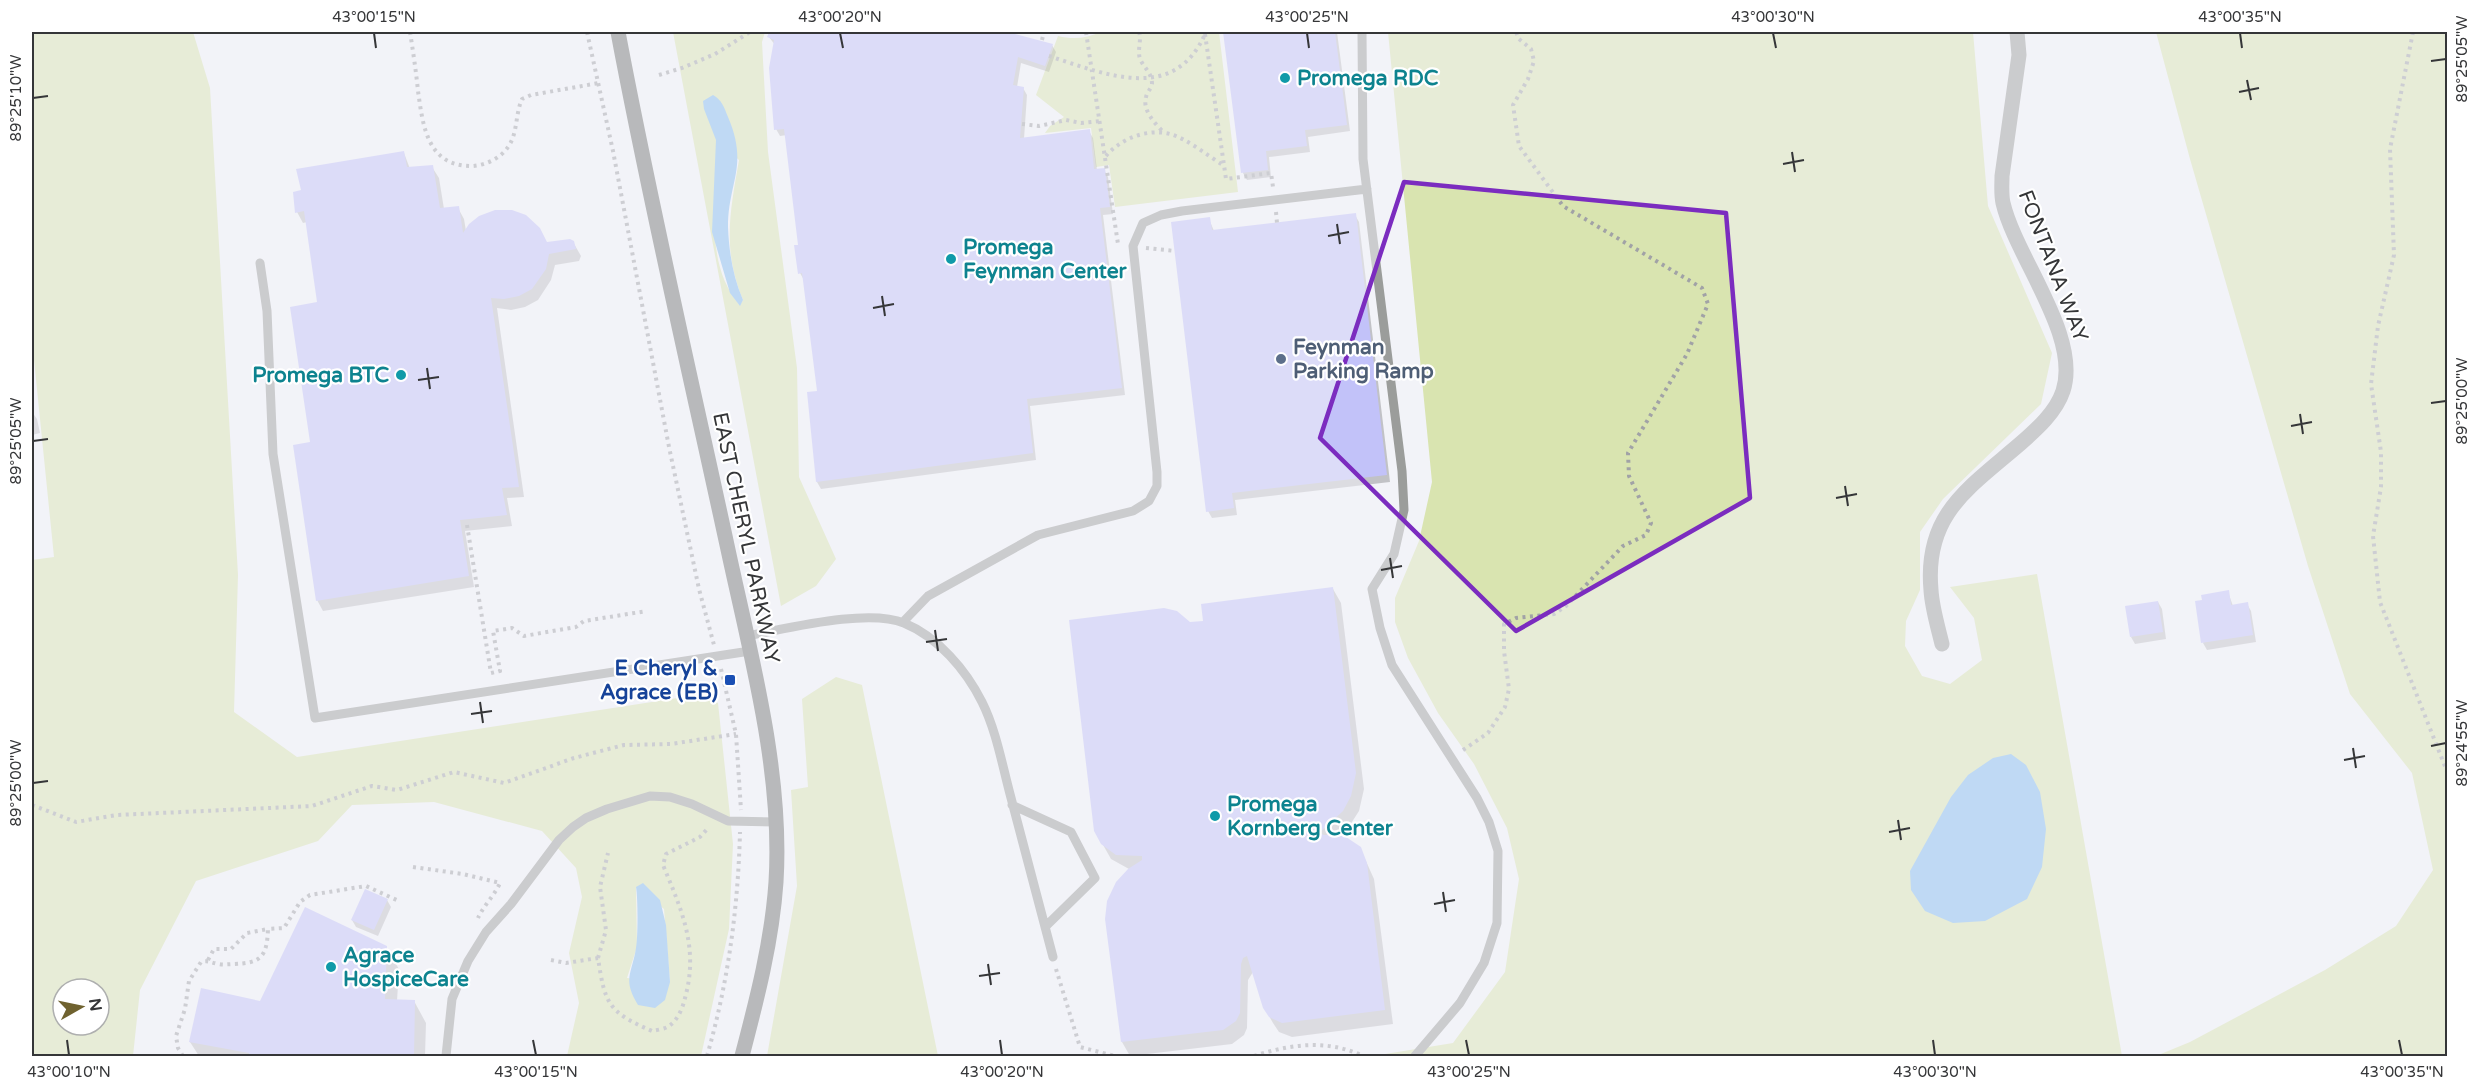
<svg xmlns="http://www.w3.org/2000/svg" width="2479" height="1088" viewBox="0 0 2479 1088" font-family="'Varela Round',sans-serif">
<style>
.green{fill:#d9e4b0;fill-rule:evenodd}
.water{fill:#81bbef}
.shadow{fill:#0003}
.building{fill:#c2c2f9}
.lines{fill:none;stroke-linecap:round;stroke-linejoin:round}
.path{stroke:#a1a2a6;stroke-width:4;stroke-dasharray:3 4.5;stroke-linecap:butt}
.lane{stroke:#9b9d9b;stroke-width:9}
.street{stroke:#9b9d9b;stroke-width:15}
.secondary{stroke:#717471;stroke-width:15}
.marked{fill:none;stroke:#7b2cbf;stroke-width:4.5;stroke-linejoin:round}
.ticks{fill:none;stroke:#353638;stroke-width:2}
.culture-dot{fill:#0f9aa8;stroke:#fff;stroke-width:2}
.service-dot{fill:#5c6f8a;stroke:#fff;stroke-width:2}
.transit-dot{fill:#1a4fb4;stroke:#fff;stroke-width:2}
.labels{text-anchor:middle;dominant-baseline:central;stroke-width:4.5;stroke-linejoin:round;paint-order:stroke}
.culture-label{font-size:21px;font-weight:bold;fill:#0d838f;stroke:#fff;text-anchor:start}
.street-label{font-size:21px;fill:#353638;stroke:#fff}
.service-label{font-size:21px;font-weight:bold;fill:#4e5e75;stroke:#fff;text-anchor:start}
.transit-label{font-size:21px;font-weight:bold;fill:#164399;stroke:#fff;text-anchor:end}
.neatline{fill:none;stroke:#353638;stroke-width:2}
.ticks-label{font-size:15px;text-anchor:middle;fill:#353638}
</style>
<rect width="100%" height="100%" fill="#f2f3f8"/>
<path class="green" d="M32,32H193L210,88L238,575L234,712L297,757L697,695L718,703L733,844L729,929L701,1056H567L579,1003L569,953L582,897L576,868L542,831L434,802L352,805L318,841L196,881L140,990L133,1056H32V560L54,557L32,340ZM636,887L664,909L670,982L627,978L637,947ZM63,989H99V1025H63Z
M673,32H765L762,42L768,152L797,368L799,477L836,559L816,586L781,606ZM716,140L739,160C730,212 722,249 743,300L740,305C701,261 719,194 716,140Z
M1101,32H1219L1238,192L1115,207L1109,165L1096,167L1091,128L1045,133L1050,126L1064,117L1036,95L1058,36C1074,40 1087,38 1101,32Z
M1388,32H1973L1988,206L2052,353L2041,404L1943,499L1920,532V590L1906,621L1905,646L1922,676L1950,684L1982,660L1974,618L1950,587L2037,574L2122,1056H1373L1453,1043L1505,972L1519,879L1507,828L1474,764L1438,713L1408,658L1395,622V598L1419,541L1432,482Z
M2156,32H2447V1056H2156L2190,1042L2325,970L2396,926L2433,870L2412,773L2350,694L2308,566L2190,159Z
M836,677L862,685L938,1056H767L797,886L791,790L808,787L802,699Z"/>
<path class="water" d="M713,95C722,100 724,107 728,117C749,166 728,182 728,227C729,252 733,277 743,300L740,306L730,293L712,232L716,140L704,109L703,101Z
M2011,754L2026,765L2040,792L2046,829L2042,867L2027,899L1985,921L1953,923L1925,911L1911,890L1910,871L1951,797L1968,775L1993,758Z
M643,883L660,900L666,925L670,982L665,1000L655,1008L638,1005C622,979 632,974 636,948C638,937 638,898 636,887Z"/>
<path class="shadow" d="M771,32H997L1052,45L1056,52L1049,72L1021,63L1017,87L1023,88L1027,95L1024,139L1089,131L1093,138L1097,170H1104L1108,177L1113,214L1103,215L1125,395L1030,406L1036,460L821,489L817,482L819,392L804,280L800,273V247L787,135L780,136L776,129L775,45L769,37Z
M1225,32H1337L1350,131L1308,137L1310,152L1269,157L1271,177L1247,180L1243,173Z
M404,153L410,169L432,167L439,178L444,209L458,208L464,219L466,231L547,244L573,242L581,256L579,261L555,265L551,280L538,300L525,307L511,310L497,308L524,497L507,498L512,526L465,531L474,587L323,611L317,600L312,443L319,303L307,222L303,223L297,212Z
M1355,215L1359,222L1390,482L1235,500L1237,515L1212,518L1208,511L1209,219L1214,231Z
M32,412L37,419L40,433L32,435Z
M1333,589L1341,603L1364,789L1359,811L1350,825L1341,835L1360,848L1374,879L1393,1024L1292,1037L1279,1032L1273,1023L1264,1007L1253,972L1248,980L1247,1028L1244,1035L1232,1044L1130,1056L1122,1042L1129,869L1111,859L1102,843L1189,624L1205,622Z
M2228,592L2233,606L2247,604L2251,611L2256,642L2207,650L2203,643Z
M2158,602L2162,609L2166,639L2135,644L2131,637Z
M387,900L391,907L378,936L356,927L352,920Z
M386,948L399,969L397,1001H414L426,1023L425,1056H199L190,1042L260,1003Z"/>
<path class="building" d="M769,32H1007L1053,44L1045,66L1018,57L1013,85L1024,87L1020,138L1090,129L1094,169L1105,168L1110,207L1100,208L1122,388L1027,399L1033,453L816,482L807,392L817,391L802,273L798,274L794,245H798L784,129L774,130L769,68L774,40L767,37Z
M1223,32H1335L1347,125L1305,130L1307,146L1266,151L1268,170L1241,173Z
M404,151L407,167L433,165L440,208L459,206L463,233L469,224L479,216L495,210H512L526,215L540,228L547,242L570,239L574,241L576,249L549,254L546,269L532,289L519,296L504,299L491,298L519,487L502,488L507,515L460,520L469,576L316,601L293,445L310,442L290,307L317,302L304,211L295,213L293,192L301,190L296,169Z
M1356,213L1387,475L1232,493L1234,508L1206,512L1171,222L1210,217L1212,230Z
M1333,587L1356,773L1351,796L1343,811L1319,833L1324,835H1343L1361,847L1367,863L1385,1010L1282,1023L1269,1017L1263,1008L1247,956L1243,958L1241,964L1240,1013L1236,1021L1223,1030L1121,1042L1105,919L1107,901L1116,882L1128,869L1142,860V856L1116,855L1101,844L1094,831L1069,620L1164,608L1177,611L1190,622L1203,621L1201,604Z
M2229,590L2231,605L2248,602L2253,635L2201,643L2195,601L2202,600L2201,595Z
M2158,601L2163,632L2130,637L2125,606Z
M365,889L388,899L374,930L351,920Z
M305,907L387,946L385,999L415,1000L414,1056H249V1053L189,1042L201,988L260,1001Z"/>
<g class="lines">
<path class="path" d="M410,32C413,51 416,71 418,91C423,126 427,167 473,166C486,165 501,158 508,147C518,133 515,115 522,99L531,95L599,83
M587,32L613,151L669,447L699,589L714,645
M1086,32L1118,244
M1139,32C1142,40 1137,49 1140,59C1144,68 1152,73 1152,84C1151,89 1147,92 1146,97C1142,111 1156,124 1164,133
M2413,32L2390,149L2394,255L2378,326L2371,384L2381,452V487L2373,536L2380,602L2448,774
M1205,34L1226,179L1271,173L1273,187
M1042,40L1044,32
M1049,56C1105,74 1175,105 1206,32
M659,75L682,68L715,54L750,32
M1022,124L1039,126L1066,120L1081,123L1100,121
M1106,156C1120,139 1147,128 1170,134C1186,138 1208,156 1223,165
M1276,212L1277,223
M1146,248L1175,251
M467,525L491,673L500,671L493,631L512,628L524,636L576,627L584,621L647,611
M721,669L736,734L741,810
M1463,750L1488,733L1505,707L1509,689L1504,651V624L1516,618L1554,614L1566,606L1623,546L1646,535L1651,523L1629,476L1628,453L1687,354L1708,304L1702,288L1563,206L1519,146L1513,105L1528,79L1534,61L1531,49L1519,39L1516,32
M32,805L76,822L117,815L312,806L372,786L397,790L454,772L504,783L574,758L624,745L671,744L736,734
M413,867L463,874L500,883C494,896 484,905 478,918
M598,958L606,930L600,887L608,853
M208,960L214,949H231L247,933L268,929
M551,960L566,963L598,958C605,1004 608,1012 652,1031C657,1030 665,1029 669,1026C678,1020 683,1007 685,998C699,948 682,911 663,865L666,854L700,837L709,827
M1056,969L1080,1047L1115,1056
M183,1056L178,1048L176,1036L185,1009L189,981L201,962C209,960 211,963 219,964C224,965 229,964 234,964C261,963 267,957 268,929L284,928L300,902L310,895L366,886L399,901
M707,1056C728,983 738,909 740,832
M1254,1056C1291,1044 1327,1039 1363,1056
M2446,1056L2448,1054"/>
<path class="lane" d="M1362,32L1363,159L1402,471L1404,510L1394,554L1372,589L1380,628L1392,665L1477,798L1489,822L1498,851L1497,923L1484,963L1460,1003L1415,1056
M260,263L267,311L273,454L315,718L750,651
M903,622L928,596L1038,535L1133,511L1149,501L1157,486V472L1133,246L1143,223L1161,215L1182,211L1367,189
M746,636C786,629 867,608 904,623C938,637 966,670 982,702C996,730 1002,764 1010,794C1024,848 1039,902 1053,957
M1012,805L1071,832L1095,878L1045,927
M446,1056L452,999L468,961L486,932L511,904L559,840L573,827L586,818L607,809L650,796L670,797L692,804L728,821L776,822"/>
<path class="street" d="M1942,644C1938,627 1932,608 1931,590C1924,514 1969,488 2021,443C2037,429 2056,412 2063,391C2081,336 2016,258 2003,203C2001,194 2002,185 2002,176L2019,55L2017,32"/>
<path class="secondary" d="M618,32C650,203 690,374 727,545C750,653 783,771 776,882C772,941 757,999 742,1056"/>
</g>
<path d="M0 0H2479V1088H0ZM1404,182L1726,213L1750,498L1516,631L1320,438Z" fill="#f2f3f8" fill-opacity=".55" fill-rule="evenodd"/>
<path class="marked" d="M1404,182L1726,213L1750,498L1516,631L1320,438Z"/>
<path class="ticks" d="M374,33L376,48M840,33L843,48M1307,33L1309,48M1773,33L1776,48M2240,33L2242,48M2431,61L2446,59M2247,80L2251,100M2239,92L2259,88M33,98L48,96M1792,152L1795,172M1783,164L1804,160M1337,224L1340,244M1328,236L1349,232M882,296L885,316M873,308L894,304M427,368L430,389M418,380L439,377M2431,403L2446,401M2300,414L2303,434M2291,426L2312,422M33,441L48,439M1845,486L1848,506M1836,498L1857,494M1390,558L1393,578M1381,570L1402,566M935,630L938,651M926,642L947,639M480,702L483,723M471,714L492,711M2431,746L2446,743M2353,748L2356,768M2344,760L2365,756M33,783L48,781M1898,820L1901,840M1889,832L1910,828M1443,892L1446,912M1434,904L1455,900M988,964L991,985M979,976L1000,973M67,1040L69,1055M533,1040L536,1055M1000,1040L1002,1055M1466,1040L1469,1055M1933,1040L1935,1055M2399,1040L2402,1055"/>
<g class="culture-dot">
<circle cx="1285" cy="78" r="6"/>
<circle cx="951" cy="259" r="6"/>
<circle cx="401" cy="375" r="6"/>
<circle cx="1215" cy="816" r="6"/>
<circle cx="331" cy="967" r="6"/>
</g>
<circle class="service-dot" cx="1281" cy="359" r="6"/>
<rect class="transit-dot" x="724" y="674" width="12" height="12" rx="3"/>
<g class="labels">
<g class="culture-label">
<text x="1297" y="78">Promega RDC</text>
<text x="963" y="247">Promega<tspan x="963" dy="24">Feynman Center</tspan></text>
<text x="389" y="375" text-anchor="end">Promega BTC</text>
<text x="1227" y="804">Promega<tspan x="1227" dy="24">Kornberg Center</tspan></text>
<text x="343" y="955">Agrace<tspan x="343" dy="24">HospiceCare</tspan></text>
</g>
<g class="street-label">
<text transform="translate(2053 266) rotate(69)">FONTANA WAY</text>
<text transform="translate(746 538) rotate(78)">EAST CHERYL PARKWAY</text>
</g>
<g class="service-label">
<text x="1293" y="347">Feynman<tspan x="1293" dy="24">Parking Ramp</tspan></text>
</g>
<g class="transit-label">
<text x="718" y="668">E Cheryl &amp;<tspan x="718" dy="24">Agrace (EB)</tspan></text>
</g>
</g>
<rect width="2479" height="1088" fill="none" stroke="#ffffff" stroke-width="66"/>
<g transform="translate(81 1007) rotate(81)"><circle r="28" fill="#ffffff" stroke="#aeafaf" stroke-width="1.5"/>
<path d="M0-4.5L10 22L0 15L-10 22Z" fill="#6f622f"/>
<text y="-9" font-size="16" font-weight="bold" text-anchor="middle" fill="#353638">N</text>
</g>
<rect x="33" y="33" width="2413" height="1022" class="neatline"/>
<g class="ticks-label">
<text x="374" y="22">43°00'15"N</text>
<text x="840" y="22">43°00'20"N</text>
<text x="1307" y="22">43°00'25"N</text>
<text x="1773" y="22">43°00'30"N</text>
<text x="2240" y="22">43°00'35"N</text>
<text transform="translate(2462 59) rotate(-90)" y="5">89°25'05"W</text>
<text transform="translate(16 98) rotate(-90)" y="5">89°25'10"W</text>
<text transform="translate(2462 401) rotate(-90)" y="5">89°25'00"W</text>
<text transform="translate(16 441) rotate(-90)" y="5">89°25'05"W</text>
<text transform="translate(2462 743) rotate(-90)" y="5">89°24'55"W</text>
<text transform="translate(16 783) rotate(-90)" y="5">89°25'00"W</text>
<text x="69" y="1077">43°00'10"N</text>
<text x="536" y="1077">43°00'15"N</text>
<text x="1002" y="1077">43°00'20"N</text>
<text x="1469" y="1077">43°00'25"N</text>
<text x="1935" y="1077">43°00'30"N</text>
<text x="2402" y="1077">43°00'35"N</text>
</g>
</svg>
